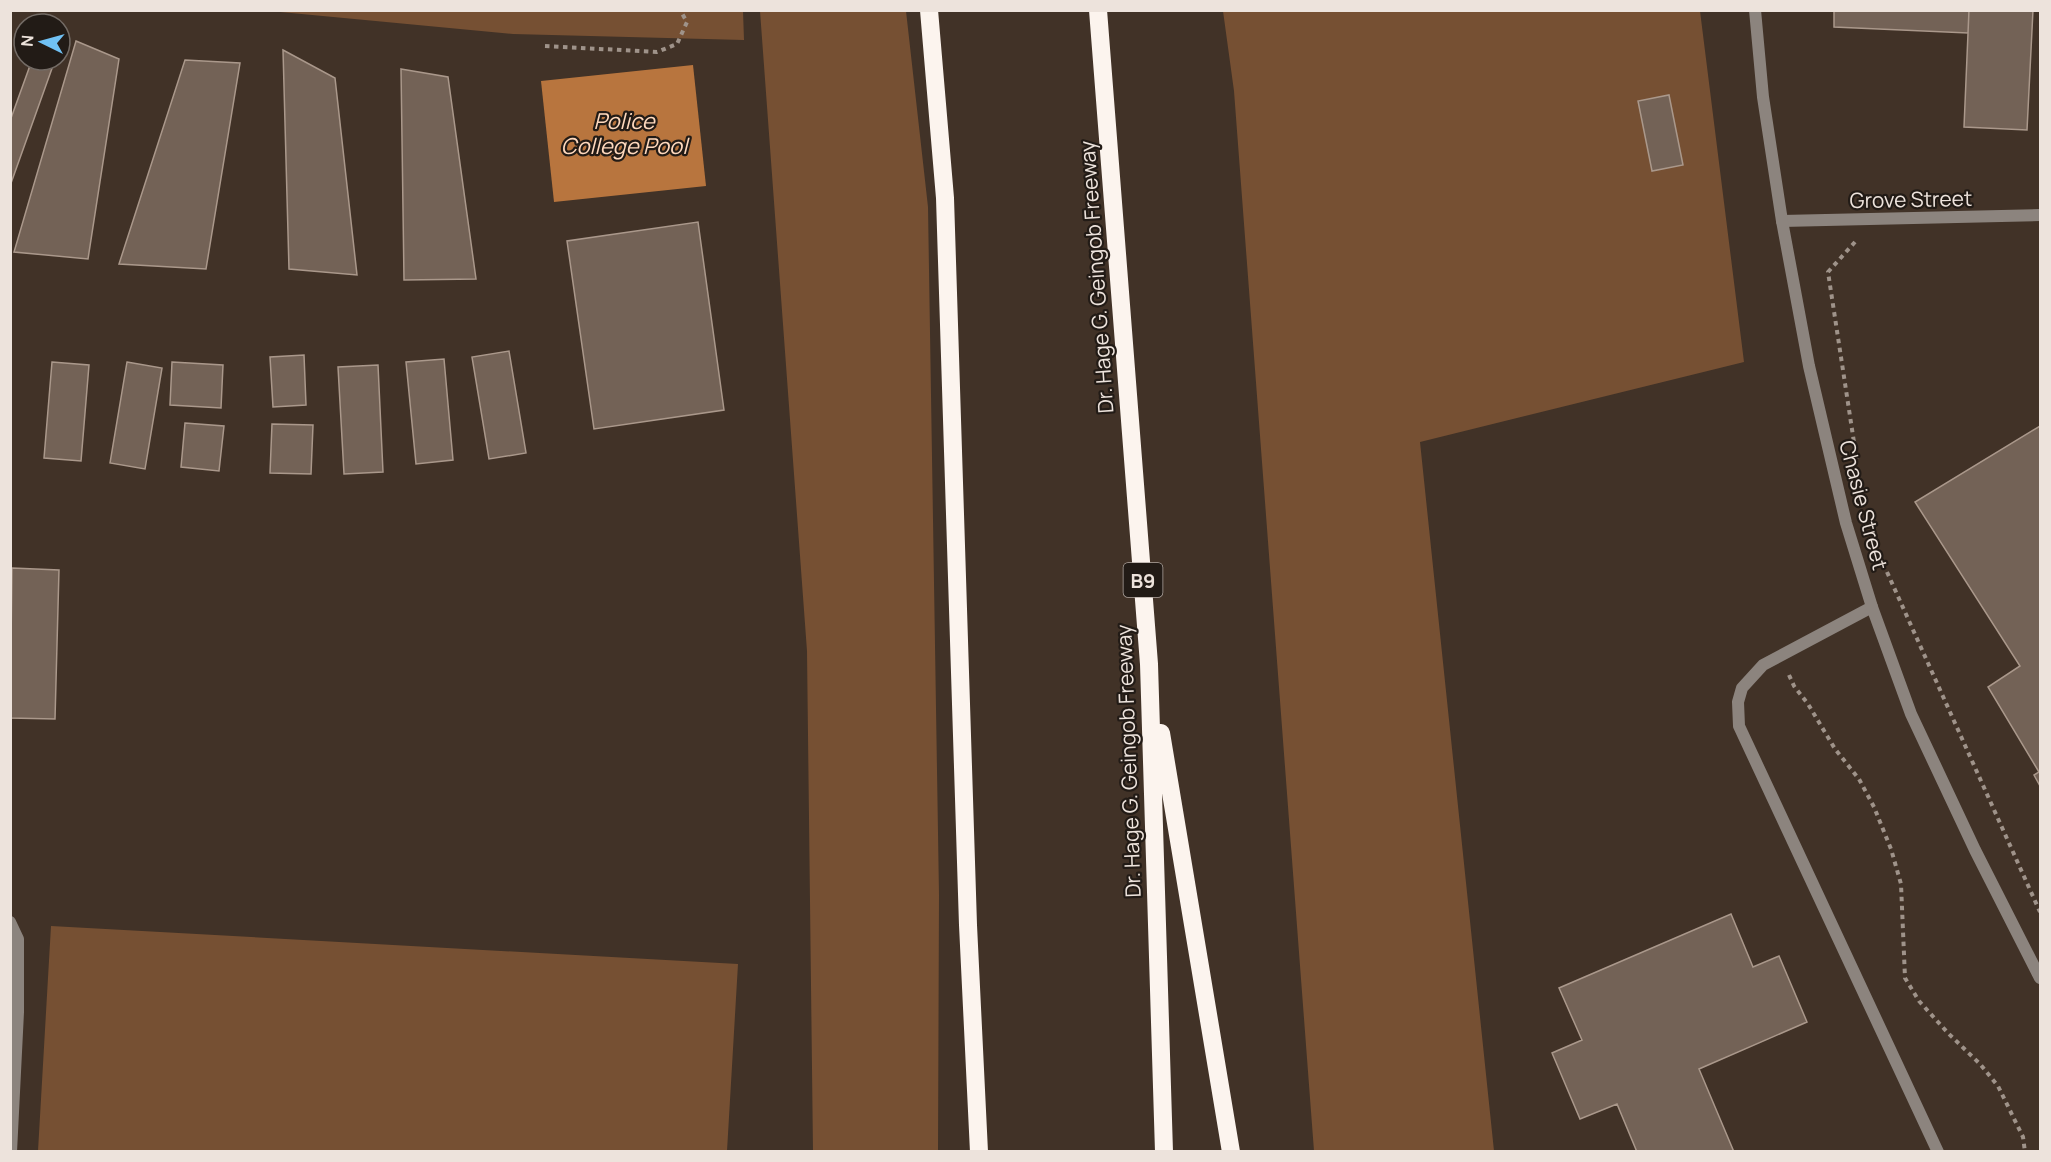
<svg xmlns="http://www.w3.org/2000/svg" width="2051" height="1162" viewBox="0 0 2051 1162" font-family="Manrope,sans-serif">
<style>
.green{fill:#765033}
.water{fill:#b8753e}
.building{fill:#736256;stroke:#aa988b;stroke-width:1.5}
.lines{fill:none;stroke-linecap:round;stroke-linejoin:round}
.path{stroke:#9f938a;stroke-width:4;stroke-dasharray:4.5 4.5;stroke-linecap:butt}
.service{stroke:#8c847e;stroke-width:12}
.minor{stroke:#8c847e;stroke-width:12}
.motorway{stroke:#fcf4ee;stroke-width:18}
.labels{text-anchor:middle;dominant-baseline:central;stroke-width:4.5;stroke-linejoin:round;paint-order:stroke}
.shield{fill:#221b16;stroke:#b0a7a1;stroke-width:1.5}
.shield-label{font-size:20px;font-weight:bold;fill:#ede3dc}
.street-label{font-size:21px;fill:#ede3dc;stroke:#221b16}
.water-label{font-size:22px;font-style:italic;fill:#ffd9bd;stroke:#221b16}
</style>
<rect width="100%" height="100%" fill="#413227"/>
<path class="green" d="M270,11H743L744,40L513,34Z
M760,11H906L928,207L939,895L938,1151H813L807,651Z
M1223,11H1700L1744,362L1420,442L1494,1151H1314L1234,91Z
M51,926L738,964L727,1151H38Z"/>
<path class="water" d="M693,65L706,186L554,202L541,81Z"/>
<path class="building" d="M1834,10H1969L1968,33L1834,27Z
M1969,10H2033L2027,130L1964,127Z
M76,41L119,59L88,259L14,252Z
M283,50L335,78L357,275L289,269Z
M32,60H55L10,186V121Z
M185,60L240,63L206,269L119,264Z
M401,69L448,77L476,279L404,280Z
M1669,95L1683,165L1652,171L1638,101Z
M698,222L724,410L594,429L567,241Z
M509,351L526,453L489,459L472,357Z
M304,355L306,405L273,407L270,357Z
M444,359L453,460L416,464L406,362Z
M52,362L89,365L81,461L44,458Z
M127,362L162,368L145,469L110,463Z
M172,362L223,365L221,408L170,405Z
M378,365L383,472L344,474L338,367Z
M185,423L224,426L219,471L181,467Z
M272,424L313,425L311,474L270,473Z
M2040,426V786L2034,775L2039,772L1988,687L2020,666L1915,502Z
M12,568L59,570L55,719L10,718Z
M1731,914L1753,967L1779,956L1807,1022L1699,1069L1734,1152H1637L1617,1104L1580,1119L1552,1053L1582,1040L1559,988Z"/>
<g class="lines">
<path class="path" d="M545,46L657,52L677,44L687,22L680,10
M1855,242L1828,272L1857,462
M1887,572L2040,912
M1789,675L1794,686L1808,704L1835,749L1859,779L1874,807L1891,849L1901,884L1905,978L1919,1001L1948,1033L1980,1064L1998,1086L2023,1137L2025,1152"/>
<path class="service" d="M1782,221L2040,215
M1872,607L1763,665L1742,688L1738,702L1739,726L1938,1152
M10,922L18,939V1012L11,1152"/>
<path class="minor" d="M1755,10L1763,97L1782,221L1809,366L1846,523L1872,607L1911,714L1975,850L2040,978"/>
<path class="motorway" d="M929,10L945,198L968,925L979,1152
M1098,10L1149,664L1164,1152
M1161,733L1231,1152"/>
</g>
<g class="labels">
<rect class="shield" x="1123.5" y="563" width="39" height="34" rx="4.5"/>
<g class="shield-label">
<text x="1143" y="580">B9</text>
</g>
<g class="street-label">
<text transform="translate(1911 199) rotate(-1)">Grove Street</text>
<text transform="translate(1096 277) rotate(-94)">Dr. Hage G. Geingob Freeway</text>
<text transform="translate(1864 505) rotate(75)">Chasie Street</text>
<text transform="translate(1128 761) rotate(-92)">Dr. Hage G. Geingob Freeway</text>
</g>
<g class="water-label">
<text x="624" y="121">Police<tspan x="624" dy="25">College Pool</tspan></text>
</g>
</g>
<rect width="2051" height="1162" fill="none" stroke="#ede3dc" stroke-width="24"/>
<g transform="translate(42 42) rotate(275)"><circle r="28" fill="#221b16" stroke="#736b65" stroke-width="1.5"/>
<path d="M0-4.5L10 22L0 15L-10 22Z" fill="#70c1f4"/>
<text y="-9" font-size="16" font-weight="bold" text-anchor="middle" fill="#ede3dc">N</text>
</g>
</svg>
